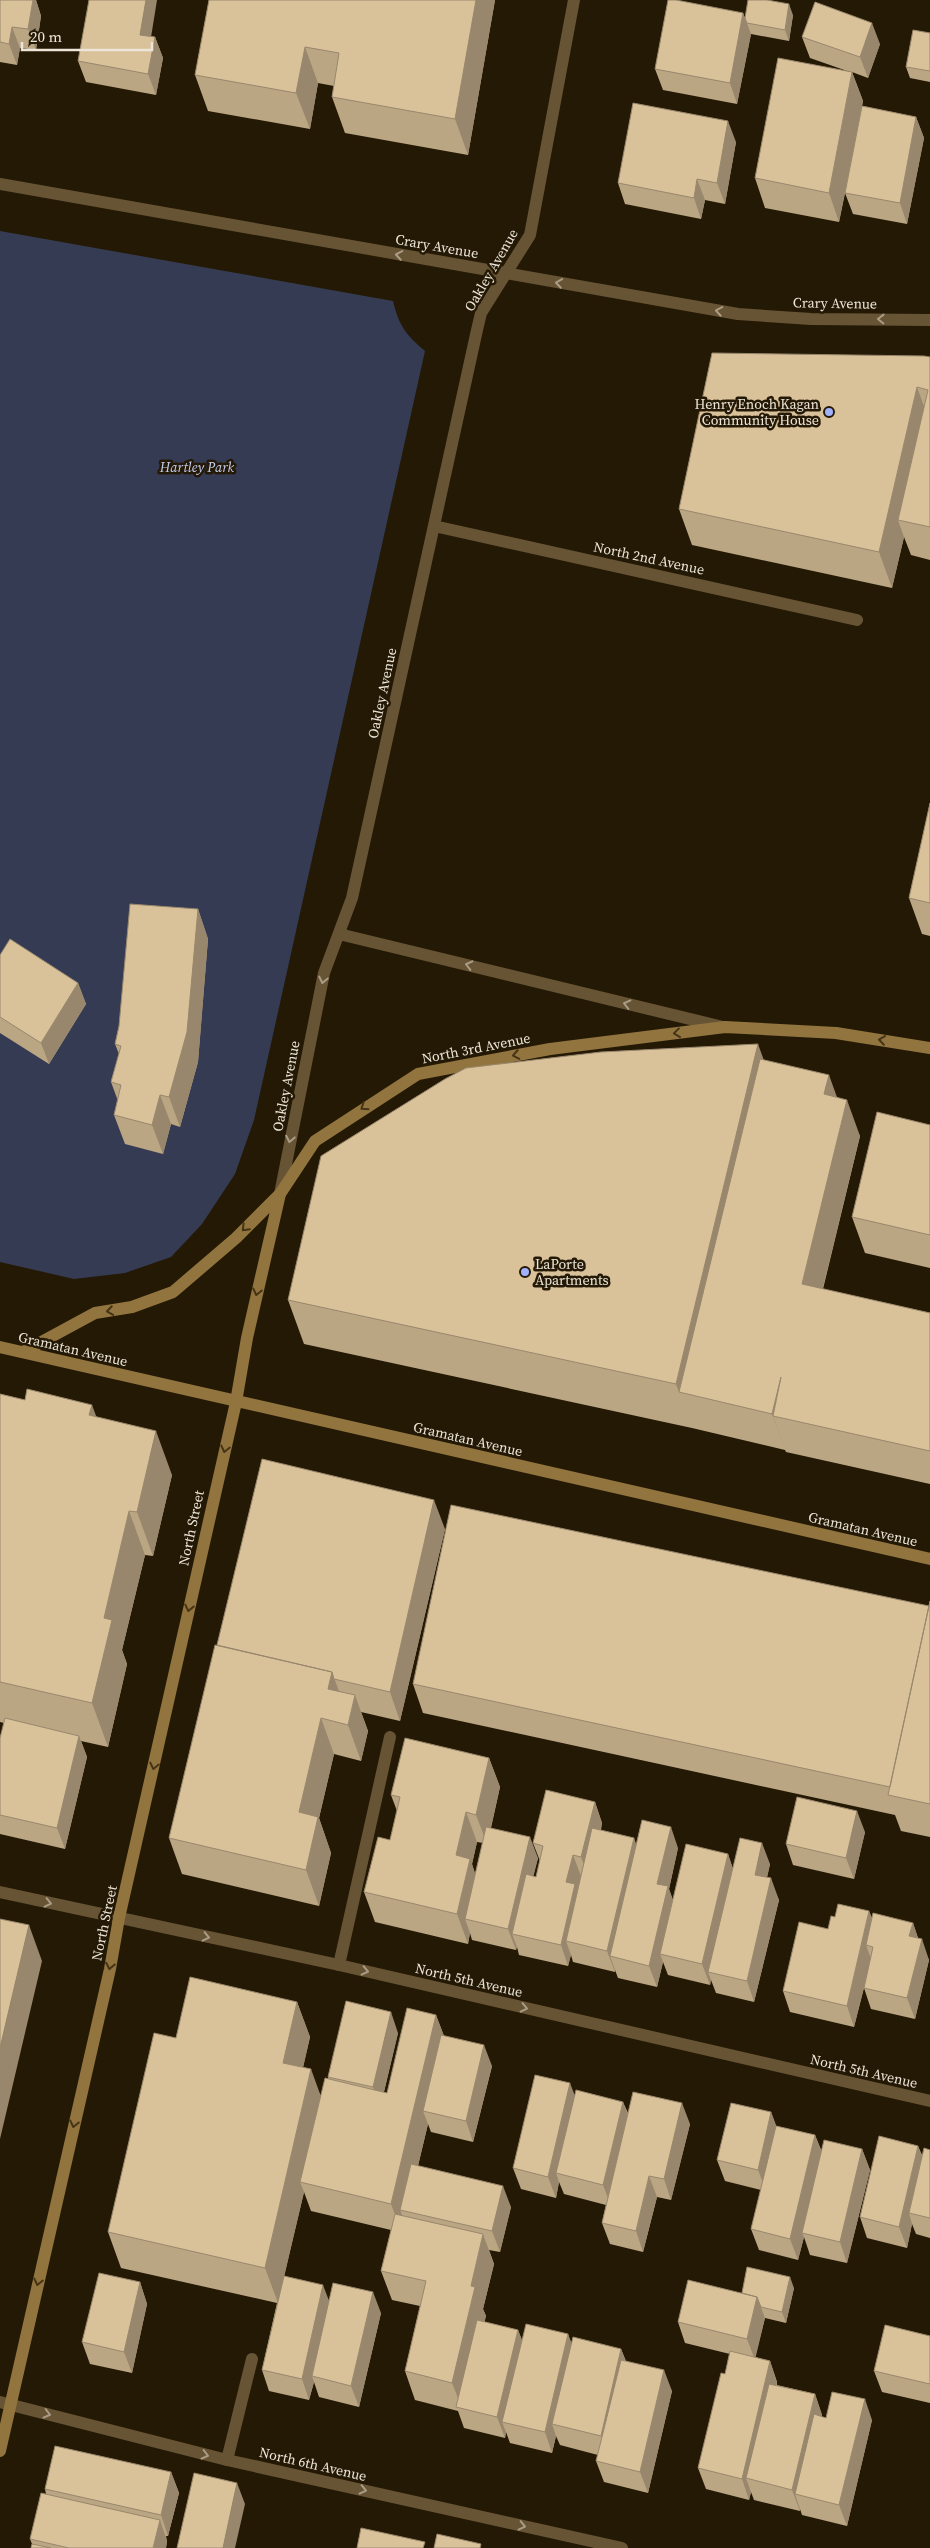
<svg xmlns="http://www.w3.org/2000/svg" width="930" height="2548" viewBox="0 0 930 2548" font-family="'Source Serif 4',serif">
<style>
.green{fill:#353b53}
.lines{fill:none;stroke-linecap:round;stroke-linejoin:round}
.lane{stroke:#675434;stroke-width:12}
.street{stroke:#675434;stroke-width:12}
.secondary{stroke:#92743e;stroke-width:12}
.wall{fill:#bba684;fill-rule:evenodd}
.shaded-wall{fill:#98876c}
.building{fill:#d9c19a;stroke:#98876c}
.oneway{stroke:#aa9c86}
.oneway2{stroke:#453416}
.poi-dot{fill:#a1b2fd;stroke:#241905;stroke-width:2}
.labels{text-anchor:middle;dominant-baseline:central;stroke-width:5;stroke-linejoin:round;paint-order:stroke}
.street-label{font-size:14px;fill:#ece5d8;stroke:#241905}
.poi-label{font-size:14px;fill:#ece5d8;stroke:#241905;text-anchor:end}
.park-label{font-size:14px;font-style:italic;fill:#c4cef4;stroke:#241905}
</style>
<rect width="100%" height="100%" fill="#241905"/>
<path class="green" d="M0,231L393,301C399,326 406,335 425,351L254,1120L235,1174L202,1224L171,1257L125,1273L74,1279L0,1262Z"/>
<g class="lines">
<path class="lane" d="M339,1965L390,1737
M227,2460L252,2359"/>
<path class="street" d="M0,184L738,314L811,319L930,320
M434,526L857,620
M339,934L723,1027
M280,1194L324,973L352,898L477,330L481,313L530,235L574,0
M0,1892L339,1965L930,2101
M0,2402L227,2460L622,2548"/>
<path class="secondary" d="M0,1347L930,1559
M23,1352L95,1313L132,1307L173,1292L236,1238L280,1194L315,1141L418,1074L550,1049L725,1027L836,1033L930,1048
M0,2451L110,1969L119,1918L236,1402L247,1338L280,1194"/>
</g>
<path class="wall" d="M0,0H36L41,16L36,50L20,48L17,65L0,62Z
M209,0H495L468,155L345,133L332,97L334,86L318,83L310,129L208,111L195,75Z
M743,13L745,18L793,15L789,41L751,34L737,104L663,90L655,69Z
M930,33V82L910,78L906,67Z
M151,37H155L163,58L156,95L86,82L78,61Z
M802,37L880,44L868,78L852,72L863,101L862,106L916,117L924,138L907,224L853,214L845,193L848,179L839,222L765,208L755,178L850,72L810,58Z
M736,142L725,204L705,200L701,219L625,204L618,183Z
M930,357V560L911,555L904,537L892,588L692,545L679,509Z
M930,803V936L922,934L909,898Z
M198,909L208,939L198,1062L180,1127L171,1124L163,1154L125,1144L114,1115L118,1101L111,1082L119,1054L115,1044Z
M0,955L78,983L86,1004L49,1064L0,1033Z
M764,1060L837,1097L860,1136L823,1289L930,1313V1484L786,1452L785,1450L692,1428L304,1344L288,1300Z
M930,1125V1268L865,1253L852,1217Z
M0,1394L96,1417L172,1475L153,1556L145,1555L122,1650L127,1664L108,1747L81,1741L87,1757L65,1849L0,1834V1738L4,1723L0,1722Z
M445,1529L400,1721L361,1712L368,1731L361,1761L334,1754L319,1818L331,1853L319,1906L182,1874L169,1838L217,1645Z
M930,1601V1837L901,1831L895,1815L423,1713L413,1684L929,1606Z
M489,1758L500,1787L491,1828L538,1858L533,1876L536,1877L540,1861L533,1843L595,1802L602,1823L601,1830L634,1838L636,1845L678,1848L669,1889L673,1900L728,1854L733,1869L770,1864L767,1877L779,1900L754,2002L716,1993L711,1980L710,1985L668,1975L663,1962L657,1987L618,1978L615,1970V1972L573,1962L571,1955L568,1966L519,1955L517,1947L516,1950L472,1940L470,1933L468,1944L375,1922L364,1892L390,1840L397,1811L391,1795ZM477,1842L483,1843L475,1874L472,1864Z
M865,1832L854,1879L793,1865L786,1844Z
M869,1911L872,1918L913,1923L918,1938L929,1960L915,2019L871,2009L864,1988L854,2027L790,2012L783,1991L828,1929L835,1917Z
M297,2002L310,2037L303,2067L321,2096L328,2079V2077L398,2033L384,2092L387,2093L436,2015L444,2036L492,2066L473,2142L431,2132L428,2124L418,2166L511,2207L500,2252L489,2250L494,2264L483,2309L486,2316L484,2322L518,2330L522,2340L568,2334L571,2343L621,2349L626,2361L672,2391L648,2493L604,2482L596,2461L598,2455L560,2445L556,2436L552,2453L510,2443L506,2432L505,2438L464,2428L458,2411L415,2400L405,2371L420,2306L392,2300L381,2271L391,2230L311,2211L304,2192L284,2276L329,2300L381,2313L359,2407L319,2397L314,2382L309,2400L269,2391L262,2370L277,2303L121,2268L108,2232L176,2038Z
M575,2096L623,2102L628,2113L690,2124L671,2200L657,2197L643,2252L610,2244L602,2223L606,2205L564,2194L559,2182L556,2198L521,2189L513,2168Z
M771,2112L776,2126L815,2135L822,2152L862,2149L870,2170L847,2263L810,2255L804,2237L798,2260L759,2250L751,2229L761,2190L725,2181L717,2160Z
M918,2146L922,2155L930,2150V2238L916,2234L912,2224L907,2248L867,2238L860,2217Z
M140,2282L147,2304L132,2373L90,2364L82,2342Z
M794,2288L786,2323L765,2318L755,2357L770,2361L777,2382V2385L815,2394L822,2415V2417L826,2418L872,2420L847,2526L802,2515L800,2509V2511L754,2500L751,2492L749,2500L706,2489L698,2468L725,2374L730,2354L685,2343L678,2322L742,2293Z
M930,2336V2403L882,2392L874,2371Z
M171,2472L179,2493L168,2536H166L167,2541L166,2548H31L32,2544L30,2539L46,2494L45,2489Z"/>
<path class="shaded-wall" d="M33,0H36L41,16L36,50L28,29Z
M146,0H157L148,56L140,35Z
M476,0H495L468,155L455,119Z
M789,4L793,15L789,41L785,30Z
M743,13L751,34L737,104L730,83Z
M872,23L880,44L868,78L860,57Z
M12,27L20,48L17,65L9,44Z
M155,37L163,58L156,95L148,74Z
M305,47L318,83L310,129L296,93Z
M852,72L863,101L839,222L829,193Z
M916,117L924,138L907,224L900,203Z
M728,121L736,142L725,204L717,183Z
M697,179L705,200L701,219L694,198Z
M917,387L930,423L898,520L904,537L892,588L879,552Z
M198,909L208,939L198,1062L180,1127L169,1097Z
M78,983L86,1004L49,1064L41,1043Z
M758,1044L774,1088L679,1392L676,1384Z
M829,1075L842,1111L824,1094Z
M160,1095L171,1124L163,1154L152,1125Z
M847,1100L860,1136L815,1320L802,1284Z
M781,1377L773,1416L785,1450L772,1414Z
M92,1405L108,1448L89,1415Z
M156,1431L172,1475L153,1556L137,1512Z
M434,1500L445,1529L400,1721L390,1692Z
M129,1511L145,1555L122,1650L127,1664L108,1747L92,1703L104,1618Z
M332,1672L345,1708L341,1724L328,1689Z
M355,1695L368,1731L361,1761L348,1725Z
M321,1718L334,1754L319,1818L331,1853L319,1906L306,1870L299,1812Z
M79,1736L87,1757L65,1849L57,1828Z
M489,1758L500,1787L487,1844L476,1815Z
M595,1802L602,1823L589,1878L581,1857Z
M857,1811L865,1832L854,1879L846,1858Z
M466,1812L477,1842L472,1864L480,1888L465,1919L470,1933L468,1944L457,1914L456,1855Z
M671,1827L678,1848L669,1889L675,1907L660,1954L663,1962L657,1987L649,1966L657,1884Z
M530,1837L538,1858L519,1935L512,1934L517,1947L516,1950L508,1929Z
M634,1838L641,1859L610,1956L615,1970V1972L607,1951Z
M762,1843L770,1864L763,1896L755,1875Z
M728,1854L735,1875L708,1972L711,1980L710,1985L702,1964Z
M573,1855L581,1876L566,1941L571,1955L568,1966L561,1945L566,1882Z
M771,1878L779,1900L754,2002L747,1981Z
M869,1911L877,1932L873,1947L866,1945L871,1959L854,2027L847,2006Z
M913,1923L920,1944L909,1936Z
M29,1925L42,1961L0,2139V2048Z
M922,1939L929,1960L915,2019L907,1998Z
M297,2002L310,2037L296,2099L283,2063Z
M391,2012L398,2033L380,2108L373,2087Z
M436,2015L447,2044L423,2111L428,2124L407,2211L400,2210L405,2222L402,2233L391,2204Z
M484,2045L492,2066L473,2142L466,2121Z
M311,2069L324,2105L300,2182L304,2192L278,2303L265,2268Z
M570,2083L578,2104L556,2173L559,2182L556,2198L548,2177Z
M623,2102L631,2123L611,2206L603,2185Z
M682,2103L690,2124L671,2200L664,2179Z
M771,2112L779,2133L766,2191L758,2170Z
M815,2135L823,2156L802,2233L804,2237L798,2260L790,2239Z
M918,2146L926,2167L909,2213L912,2224L907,2248L899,2227Z
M862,2149L870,2170L847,2263L840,2242Z
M649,2176L657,2197L643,2252L636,2231Z
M503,2186L511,2207L500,2252L492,2231Z
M483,2234L494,2264L483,2309L486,2316L464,2409L462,2408L452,2383L471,2286Z
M790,2277L794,2288L786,2323L782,2312Z
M140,2282L147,2304L132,2373L124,2352Z
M323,2285L331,2306L312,2376L314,2382L309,2400L302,2379Z
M373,2292L381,2313L359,2407L351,2386Z
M757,2297L765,2318L755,2360L747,2339Z
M518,2330L526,2351L502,2422L506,2432L505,2438L497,2417Z
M568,2334L576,2355L552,2424L556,2436L552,2453L545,2432Z
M621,2349L629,2370L609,2457L601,2436Z
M770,2361L777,2382L754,2480L746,2478L751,2492L749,2500L742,2479Z
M664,2370L672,2391L648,2493L640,2472Z
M815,2394L822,2415L803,2496L795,2494L800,2509V2511L792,2490Z
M865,2399L872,2420L847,2526L839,2505Z
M171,2472L179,2493L168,2536L161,2515Z
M237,2483L245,2504L235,2548H223Z
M160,2520L167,2541L166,2548H153Z"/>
<path class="building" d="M0,0H33L28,29L12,27L9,44L0,42Z
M89,0H146L140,35L155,37L148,74L78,61Z
M209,0H476L455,119L332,97L339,53L305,47L296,93L195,75Z
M668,0H676L743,13L730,83L655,69Z
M748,0H767L789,4L785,30L747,23L745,18Z
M815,2L872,23L860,57L802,37Z
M913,30L930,33V71L906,67Z
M778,58L852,72L829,193L755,178Z
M633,103L728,121L717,183L697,179L694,198L618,183Z
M862,106L916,117L900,203L845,193Z
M712,353L924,356L930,357V527L898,520L928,390L917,387L879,552L679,509Z
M930,803V903L909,898Z
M130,904L198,909L187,1032L169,1097L160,1095L152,1125L114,1115L121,1085L111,1082L121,1046L115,1044L119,1026Z
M10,939L78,983L41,1043L0,1017V955Z
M758,1044L676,1384L288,1300L321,1156L445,1079L466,1068L601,1052Z
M760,1059L829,1075L824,1094L847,1100L802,1284L930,1313V1451L773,1416L781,1377L772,1414L679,1392Z
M877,1112L930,1125V1235L852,1217Z
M27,1389L92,1405L89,1415L156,1431L137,1512L129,1511L104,1618L112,1620L92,1703L0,1682V1394L25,1400Z
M262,1459L434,1500L390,1692L334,1679L332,1672L217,1645Z
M451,1505L929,1606L890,1787L413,1684Z
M930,1601V1804L888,1795Z
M215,1645L332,1672L328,1689L355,1695L348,1725L321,1718L299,1812L318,1817L306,1870L169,1838Z
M5,1718L79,1736L57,1828L0,1815V1738Z
M405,1738L489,1758L476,1815L466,1812L456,1855L470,1859L457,1914L364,1892L378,1837L390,1840L400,1797L391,1795Z
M546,1790L595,1802L581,1857L573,1855L566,1882L575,1884L561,1945L512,1934L526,1874L536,1877L543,1846L533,1843Z
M797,1797L857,1811L846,1858L786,1844Z
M642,1820L671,1827L657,1884L668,1886L649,1966L610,1956Z
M486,1827L530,1837L508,1929L465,1919Z
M592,1828L634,1838L607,1951L566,1941Z
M740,1838L762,1843L755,1875L771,1878L747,1981L708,1972Z
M686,1844L728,1854L702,1964L660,1954Z
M838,1904L869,1911L847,2006L783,1991L799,1922L828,1929L831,1916L835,1917Z
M873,1913L913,1923L909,1936L922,1939L907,1998L864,1988L873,1947L866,1945Z
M0,1919L29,1925L0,2048Z
M190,1977L297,2002L283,2063L311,2069L265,2268L108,2232L154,2033L176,2038Z
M346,2001L391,2012L373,2087L328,2077Z
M407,2008L436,2015L391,2204L300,2182L325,2078L387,2093Z
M441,2035L484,2045L466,2121L423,2111Z
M535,2075L570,2083L548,2177L513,2168Z
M576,2090L623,2102L603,2185L556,2173Z
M633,2092L682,2103L664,2179L649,2176L636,2231L602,2223Z
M731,2103L771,2112L758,2170L717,2160Z
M776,2126L815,2135L790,2239L751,2229Z
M879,2136L918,2146L899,2227L860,2217Z
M824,2140L862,2149L840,2242L802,2233Z
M924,2148L930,2150V2218L909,2213Z
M411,2164L503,2186L492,2231L400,2210Z
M395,2214L483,2234L471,2286L475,2287L452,2383L405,2371L426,2281L381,2271Z
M747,2267L790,2277L782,2312L761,2307L757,2297L742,2293Z
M99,2273L140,2282L124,2352L82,2342Z
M284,2276L323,2285L302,2379L262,2370Z
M688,2280L757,2297L747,2339L678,2322Z
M333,2283L373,2292L351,2386L312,2376Z
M477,2320L518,2330L497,2417L456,2407Z
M526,2324L568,2334L545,2432L502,2422Z
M885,2325L930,2336V2384L874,2371Z
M573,2337L621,2349L601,2436L552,2424Z
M730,2351L770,2361L742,2479L698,2468L721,2373L725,2374Z
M621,2360L664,2370L640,2472L596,2461Z
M769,2384L815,2394L792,2490L746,2478Z
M832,2392L865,2399L839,2505L795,2494L814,2414L826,2418Z
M55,2446L171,2472L161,2515L45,2489Z
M194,2473L237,2483L223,2548H177Z
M41,2493L160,2520L153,2548H69L30,2539Z
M361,2528L425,2542L423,2548H357Z
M437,2534L481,2544L480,2548H434Z
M32,2544L51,2548H31Z"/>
<defs><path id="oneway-chevron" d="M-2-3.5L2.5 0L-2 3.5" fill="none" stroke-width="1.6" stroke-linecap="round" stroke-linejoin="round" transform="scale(1.25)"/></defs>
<g class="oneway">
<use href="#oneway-chevron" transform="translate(399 255) rotate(-170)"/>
<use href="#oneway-chevron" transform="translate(559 283) rotate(-171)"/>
<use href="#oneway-chevron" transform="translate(719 311) rotate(-170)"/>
<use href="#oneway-chevron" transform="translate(881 319) rotate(-179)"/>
<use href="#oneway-chevron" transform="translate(469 965) rotate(-166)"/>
<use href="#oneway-chevron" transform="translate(323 980) rotate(102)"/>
<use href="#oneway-chevron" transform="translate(627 1004) rotate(-166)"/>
<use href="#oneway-chevron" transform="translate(290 1139) rotate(101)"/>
<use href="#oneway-chevron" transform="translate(48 1903) rotate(13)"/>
<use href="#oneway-chevron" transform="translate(206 1937) rotate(13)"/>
<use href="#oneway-chevron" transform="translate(365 1971) rotate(13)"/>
<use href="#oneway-chevron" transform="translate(524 2008) rotate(13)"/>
<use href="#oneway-chevron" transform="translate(47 2414) rotate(14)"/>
<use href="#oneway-chevron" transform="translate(205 2455) rotate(14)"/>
<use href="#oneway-chevron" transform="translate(363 2490) rotate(13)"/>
<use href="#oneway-chevron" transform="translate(522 2526) rotate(13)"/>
</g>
<g class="oneway2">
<use href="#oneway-chevron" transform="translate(677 1033) rotate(173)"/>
<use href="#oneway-chevron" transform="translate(882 1040) rotate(-172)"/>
<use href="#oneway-chevron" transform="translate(516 1055) rotate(169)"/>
<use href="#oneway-chevron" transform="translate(364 1107) rotate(146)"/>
<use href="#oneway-chevron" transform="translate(245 1228) rotate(134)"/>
<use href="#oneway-chevron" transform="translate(257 1292) rotate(103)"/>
<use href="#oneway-chevron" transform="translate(110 1311) rotate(171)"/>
<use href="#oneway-chevron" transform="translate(225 1449) rotate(103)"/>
<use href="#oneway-chevron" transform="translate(189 1608) rotate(102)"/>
<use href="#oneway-chevron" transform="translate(154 1766) rotate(102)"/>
<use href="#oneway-chevron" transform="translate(110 1966) rotate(101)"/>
<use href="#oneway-chevron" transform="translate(74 2124) rotate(103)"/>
<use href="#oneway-chevron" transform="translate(38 2282) rotate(103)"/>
</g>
<g class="poi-dot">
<circle cx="829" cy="412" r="5"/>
<circle cx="525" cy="1272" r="5"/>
</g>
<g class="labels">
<g class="street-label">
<text transform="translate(437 246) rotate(10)">Crary Avenue</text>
<text transform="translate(491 270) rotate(-60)">Oakley Avenue</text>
<text transform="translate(835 303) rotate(1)">Crary Avenue</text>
<text transform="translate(649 558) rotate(12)">North 2nd Avenue</text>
<text transform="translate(382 693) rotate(-78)">Oakley Avenue</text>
<text transform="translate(476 1048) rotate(-11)">North 3rd Avenue</text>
<text transform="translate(286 1086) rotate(-79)">Oakley Avenue</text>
<text transform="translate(73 1349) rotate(13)">Gramatan Avenue</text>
<text transform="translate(468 1439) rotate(13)">Gramatan Avenue</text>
<text transform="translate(191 1528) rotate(-78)">North Street</text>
<text transform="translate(863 1529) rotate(13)">Gramatan Avenue</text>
<text transform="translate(104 1923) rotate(-78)">North Street</text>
<text transform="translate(469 1980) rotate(13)">North 5th Avenue</text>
<text transform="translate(864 2071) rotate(13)">North 5th Avenue</text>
<text transform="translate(313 2464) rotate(13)">North 6th Avenue</text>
</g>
<g class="poi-label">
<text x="819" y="404">Henry Enoch Kagan<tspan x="819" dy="16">Community House</tspan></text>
<text x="535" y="1264" text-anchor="start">LaPorte<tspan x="535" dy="16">Apartments</tspan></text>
</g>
<g class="park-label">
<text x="197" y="467">Hartley Park</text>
</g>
</g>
<path d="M22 42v8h130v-8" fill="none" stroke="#ece5d8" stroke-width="2.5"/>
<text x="30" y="42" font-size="15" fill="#ece5d8" stroke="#241905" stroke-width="4" paint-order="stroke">20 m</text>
</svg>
